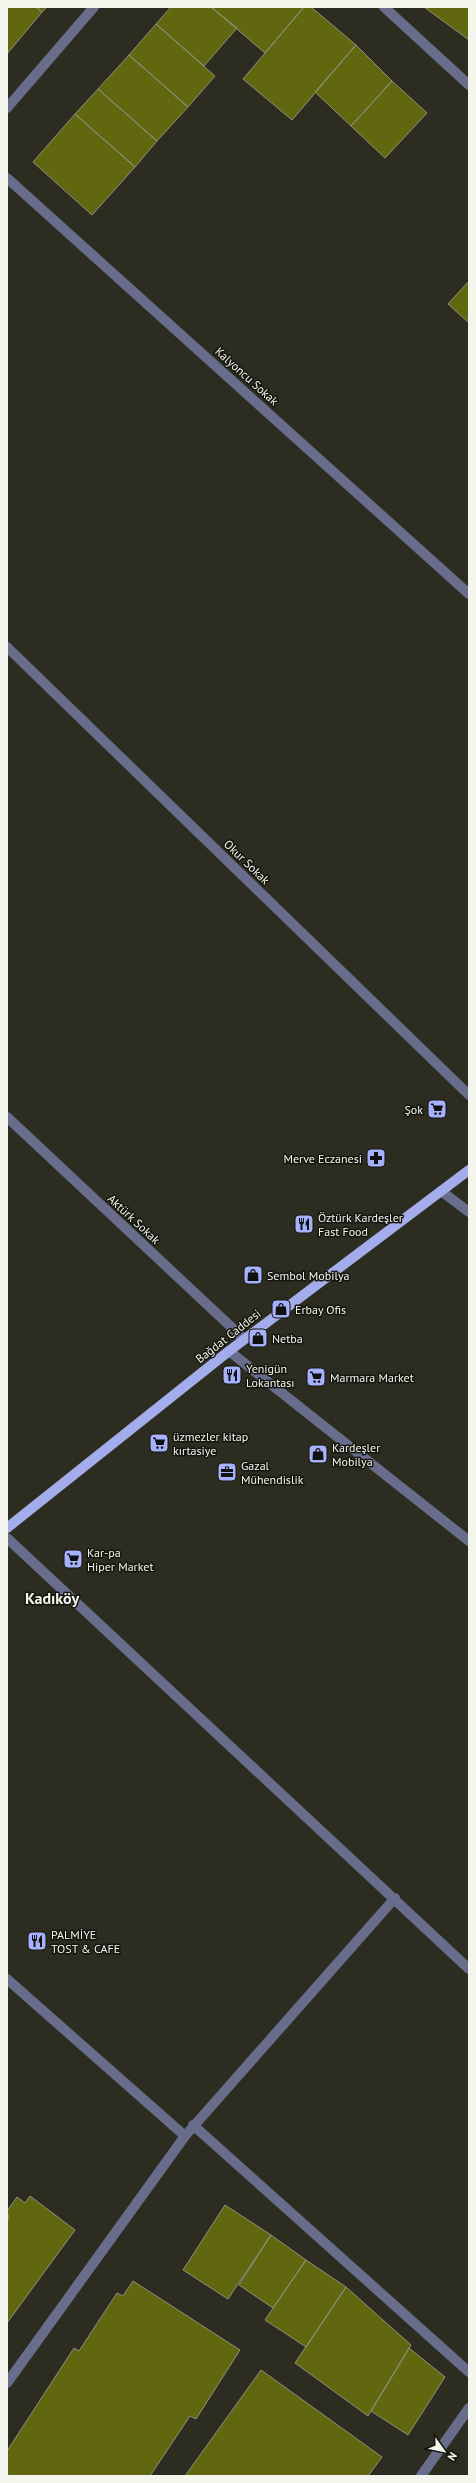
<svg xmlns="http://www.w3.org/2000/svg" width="476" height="2483" viewBox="0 0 476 2483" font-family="'PT Sans',sans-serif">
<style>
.building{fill:#61670e;stroke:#8f9182}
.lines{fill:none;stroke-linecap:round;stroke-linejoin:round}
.minor{stroke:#686d8b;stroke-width:10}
.major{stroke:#a4adeb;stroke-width:10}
.labels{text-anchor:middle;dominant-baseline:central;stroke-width:3;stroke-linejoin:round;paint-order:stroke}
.street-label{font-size:12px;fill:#f4f5ed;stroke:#14150f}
.poi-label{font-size:12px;fill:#f4f5ed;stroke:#14150f;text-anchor:start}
.district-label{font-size:16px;font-weight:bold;fill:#f4f5ed;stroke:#14150f}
</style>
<rect width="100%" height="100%" fill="#2c2d20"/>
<path class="building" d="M7,7H36L42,12L7,54Z
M36,7H47L42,12Z
M171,7H211L237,28L204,66L156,24Z
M211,7H304L265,53Z
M304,7H311L356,45L292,120L243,79Z
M424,7H469V40Z
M156,24L215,76L188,107L129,55Z
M356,45L392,81L351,126L315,92Z
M129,55L188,107L157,141L98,89Z
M392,81L427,113L385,158L351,126Z
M98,89L157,141L135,167L75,114Z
M75,114L135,167L92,215L33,162Z
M469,281V323L448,304Z
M30,2196L75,2230L7,2323V2221L9,2218L7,2211L17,2197L25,2203Z
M225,2205L271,2235L228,2299L183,2270Z
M271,2235L306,2260L273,2308L239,2285Z
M306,2260L346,2287L306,2347L265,2320Z
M133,2281L240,2350L196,2419L190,2416L150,2476H10L7,2474V2451L74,2348L79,2351L117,2293L123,2296Z
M346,2287L411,2345L368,2416L295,2363Z
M409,2348L445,2377L408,2435L371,2411Z
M261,2370L382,2457L368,2476H185Z"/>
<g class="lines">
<path class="minor" d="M384,7L469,85
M7,108L94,7
M7,178L469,594
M7,647L469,1095
M7,1117L244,1339
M441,1191L469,1212
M229,1351L469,1541
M7,1538L469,1969
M7,1979L185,2136
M193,2125L469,2372
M7,2383L185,2136L395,1898
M421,2476L469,2408"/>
<path class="major" d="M7,1528L229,1351L469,1170"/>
</g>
<defs>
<symbol id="supermarket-square" viewBox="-11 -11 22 22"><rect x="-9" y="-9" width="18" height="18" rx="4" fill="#a6b1fc" stroke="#14150f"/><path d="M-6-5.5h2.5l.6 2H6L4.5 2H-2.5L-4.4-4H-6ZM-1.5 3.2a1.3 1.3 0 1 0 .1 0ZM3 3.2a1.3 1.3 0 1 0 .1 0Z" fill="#111"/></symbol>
<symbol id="pharmacy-square" viewBox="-11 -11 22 22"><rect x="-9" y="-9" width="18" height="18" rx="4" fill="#a6b1fc" stroke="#14150f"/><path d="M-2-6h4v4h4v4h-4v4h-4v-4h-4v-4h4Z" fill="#111"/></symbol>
<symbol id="restaurant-square" viewBox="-11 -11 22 22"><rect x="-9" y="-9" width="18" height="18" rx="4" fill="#a6b1fc" stroke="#14150f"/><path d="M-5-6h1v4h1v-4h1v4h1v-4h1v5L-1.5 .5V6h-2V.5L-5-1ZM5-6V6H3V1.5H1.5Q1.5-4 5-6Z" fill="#111"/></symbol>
<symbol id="shop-square" viewBox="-11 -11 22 22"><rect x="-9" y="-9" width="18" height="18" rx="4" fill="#a6b1fc" stroke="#14150f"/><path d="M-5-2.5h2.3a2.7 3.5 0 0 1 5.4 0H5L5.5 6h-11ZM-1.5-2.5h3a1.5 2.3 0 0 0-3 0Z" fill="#111"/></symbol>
<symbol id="office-square" viewBox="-11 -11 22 22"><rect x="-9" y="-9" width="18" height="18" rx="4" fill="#a6b1fc" stroke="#14150f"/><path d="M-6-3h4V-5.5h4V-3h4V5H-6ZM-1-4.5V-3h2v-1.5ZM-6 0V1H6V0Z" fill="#111"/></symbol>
</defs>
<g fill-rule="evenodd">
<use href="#supermarket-square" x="426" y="1098" width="22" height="22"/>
<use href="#pharmacy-square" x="365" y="1147" width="22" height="22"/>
<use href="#restaurant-square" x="293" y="1213" width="22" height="22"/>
<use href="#shop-square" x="242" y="1264" width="22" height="22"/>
<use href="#shop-square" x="270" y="1298" width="22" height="22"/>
<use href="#shop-square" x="247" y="1327" width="22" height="22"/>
<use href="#restaurant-square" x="221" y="1364" width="22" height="22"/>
<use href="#supermarket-square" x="305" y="1366" width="22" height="22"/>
<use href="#supermarket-square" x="148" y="1432" width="22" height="22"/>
<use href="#shop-square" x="307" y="1443" width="22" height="22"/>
<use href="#office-square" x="216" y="1461" width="22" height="22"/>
<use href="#supermarket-square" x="62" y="1548" width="22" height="22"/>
<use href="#restaurant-square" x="26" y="1930" width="22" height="22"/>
</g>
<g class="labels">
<g class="street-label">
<text transform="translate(247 376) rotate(42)">Kalyoncu Sokak</text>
<text transform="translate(247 862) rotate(44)">Okur Sokak</text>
<text transform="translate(134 1219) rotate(43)">Aktürk Sokak</text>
<text transform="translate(228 1336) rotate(-38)">Bağdat Caddesi</text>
</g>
<g class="poi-label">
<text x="423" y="1109" text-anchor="end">Şok</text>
<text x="362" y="1158" text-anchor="end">Merve Eczanesi</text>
<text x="318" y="1217">Öztürk Kardeşler<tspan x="318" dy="14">Fast Food</tspan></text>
<text x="267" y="1275">Sembol Mobilya</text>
<text x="295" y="1309">Erbay Ofis</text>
<text x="272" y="1338">Netba</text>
<text x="246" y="1368">Yenigün<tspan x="246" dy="14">Lokantası</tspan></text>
<text x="330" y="1377">Marmara Market</text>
<text x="173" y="1436">üzmezler kitap<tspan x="173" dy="14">kırtasiye</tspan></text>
<text x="332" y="1447">Kardeşler<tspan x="332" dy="14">Mobilya</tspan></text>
<text x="241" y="1465">Gazal<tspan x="241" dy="14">Mühendislik</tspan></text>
<text x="87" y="1552">Kar-pa<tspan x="87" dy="14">Hiper Market</tspan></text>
<text x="51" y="1934">PALMİYE<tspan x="51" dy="14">TOST &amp; CAFE</tspan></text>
</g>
<g class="district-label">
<text x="52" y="1598">Kadıköy</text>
</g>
</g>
<rect width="476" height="2483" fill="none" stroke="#f4f5ed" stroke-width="16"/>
<g transform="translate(444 2451) rotate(123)" stroke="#14150f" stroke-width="3" paint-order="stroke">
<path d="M0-3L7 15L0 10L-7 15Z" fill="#f4f5ed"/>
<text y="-6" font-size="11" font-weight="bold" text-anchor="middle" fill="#f4f5ed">N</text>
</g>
</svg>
